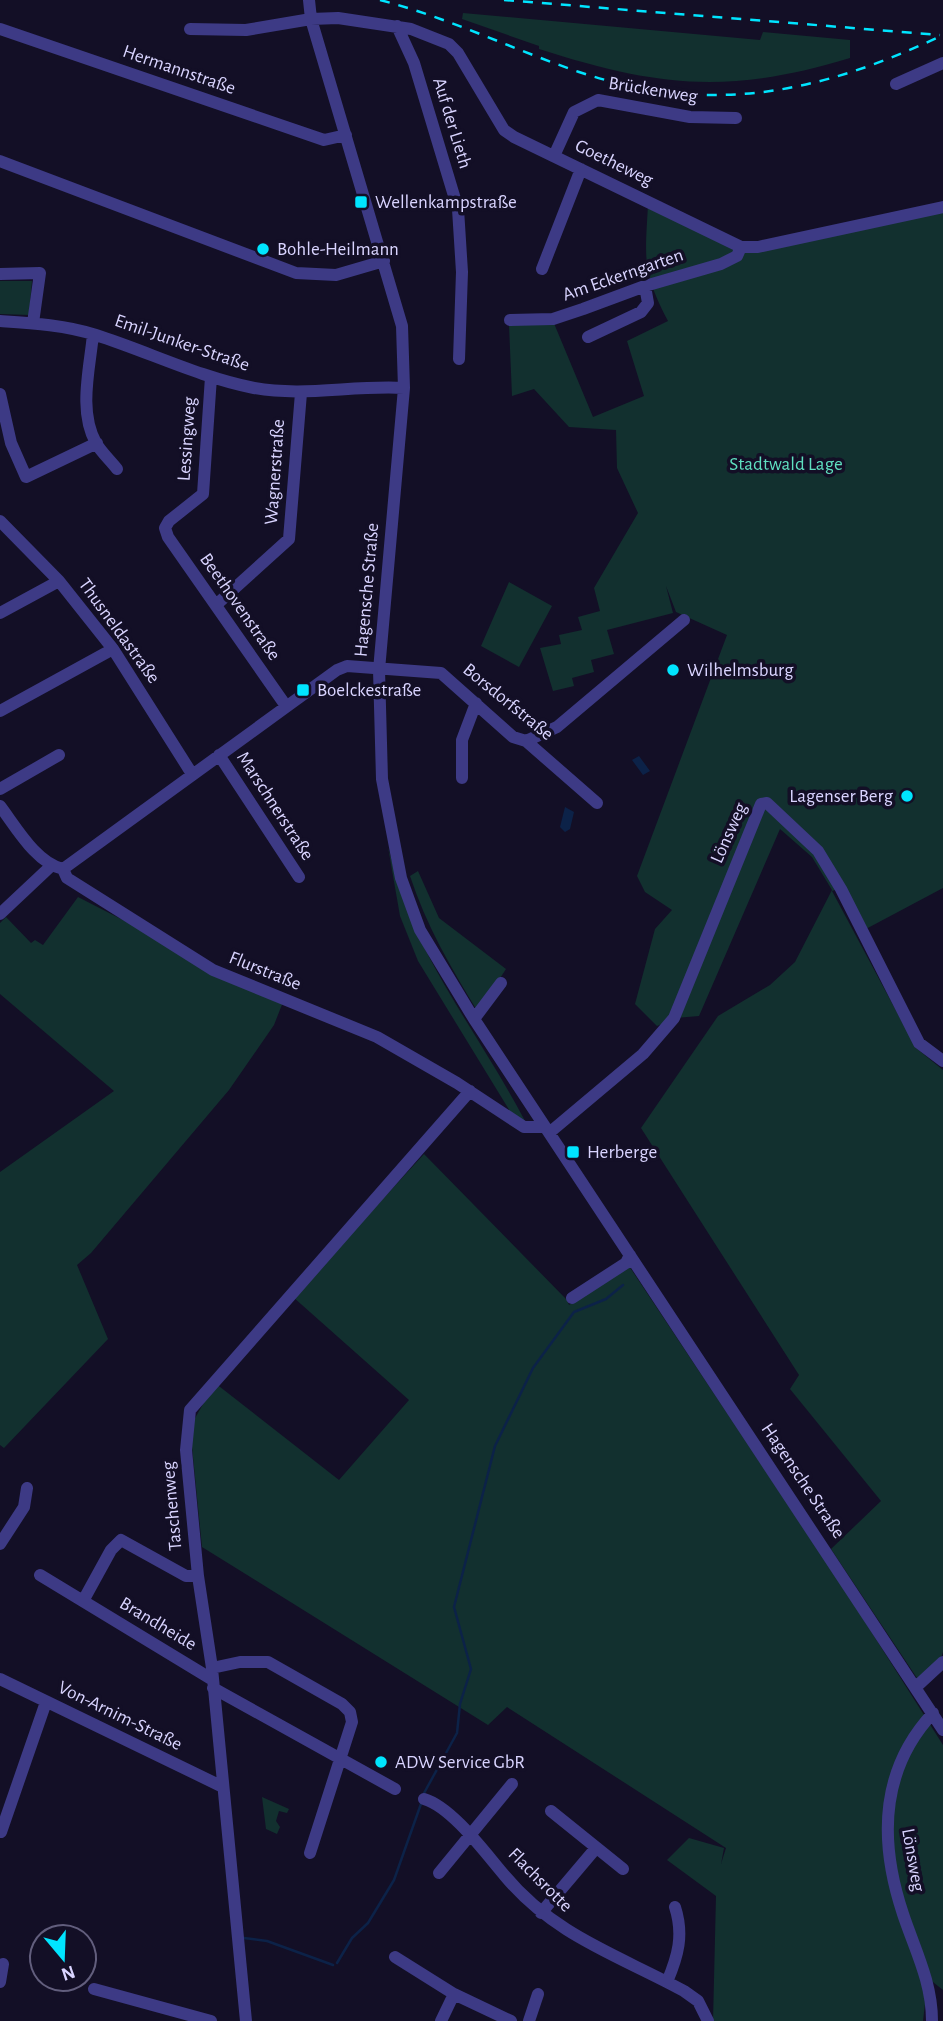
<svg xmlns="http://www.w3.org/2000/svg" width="943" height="2021" viewBox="0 0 943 2021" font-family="'Alegreya Sans',sans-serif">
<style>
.green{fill:#12302f}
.water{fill:#0c2248}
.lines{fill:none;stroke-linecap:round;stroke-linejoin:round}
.stream{stroke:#0c2248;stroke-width:2.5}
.minor{stroke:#3d3a85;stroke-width:12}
.rail{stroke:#00e5ff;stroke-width:2.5;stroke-dasharray:10 9;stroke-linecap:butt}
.poi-dot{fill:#00e5ff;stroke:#130f26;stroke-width:2.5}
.labels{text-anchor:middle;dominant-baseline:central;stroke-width:7;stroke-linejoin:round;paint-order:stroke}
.street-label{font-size:19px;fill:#d9d4ff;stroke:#130f26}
.poi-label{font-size:19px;fill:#d9d4ff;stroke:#130f26;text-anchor:start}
.park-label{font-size:19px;fill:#5fe0c0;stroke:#130f26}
</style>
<rect width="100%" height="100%" fill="#130f26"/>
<path class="green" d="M463,13L760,40L763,32L850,40V58C728,95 658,87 539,49V46L462,19Z
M648,205L744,252L943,210V888L864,930L842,888L832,891L916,1048L943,1070V1652L940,1661L917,1678L831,1549L881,1501L790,1389L799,1375L641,1128L718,1016L770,985L795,962L832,890L812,857L780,829L699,1016L675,1018L657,1026L635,1004L655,929L672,910L645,892L637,876L727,635L676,612L666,586L673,613L607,630L614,654L591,660L594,672L572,678L574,686L553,691L540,648L561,644L559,635L582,630L578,617L600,611L594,588L638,513L617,468L616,430L569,427L534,389L512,396L509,325L553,321L593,417L644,396L627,341L668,321C642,271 645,260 648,205Z
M0,281H32L29,315L0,314Z
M509,582L552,606L519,667L481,646Z
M388,847C395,873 402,899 413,924C444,993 490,1054 525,1121L511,1113L418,961L400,916Z
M418,871L439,918L506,969L478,1012C451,968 426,925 410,876Z
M78,897L283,1002L274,1025L229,1090L91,1253L77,1265L108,1339L4,1448L0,1445V1172L114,1091L0,994V923L6,917L31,943L35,940L43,945Z
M424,1154L567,1300L569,1305L627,1263L848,1595L943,1745V1990L919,1971L926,1996L923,2021H713L716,1896L667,1860L689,1838L724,1848L721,1864L726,1848L507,1707L488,1725L202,1547L190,1427L215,1383L339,1480L409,1400L293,1297Z
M262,1797L289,1809L287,1813L279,1811L276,1821L280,1827L277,1834L266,1829Z"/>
<path class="water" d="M639,756L650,771L643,775L632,760Z
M565,807L574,812L570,829L565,832L560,827Z"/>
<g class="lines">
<path class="stream" d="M423,1795L457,1733L460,1704L471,1669L454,1607L495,1446L533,1368L574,1312L606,1299L623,1285
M244,1938L267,1941L333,1965
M337,1963L352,1938L368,1923L394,1880L422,1801"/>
<path class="minor" d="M309,0L311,19L402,326L404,388L379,670L382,779L401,878L420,930L474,1019L943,1730
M397,26L414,63L458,209L462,272L459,359
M0,29L324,140L346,135
M190,29L246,30L311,19L338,18L411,29L449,44L458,53L504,130L514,137L741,247H758L943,207
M896,84L943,63
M554,156L574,112L598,100L690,117L736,118
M0,161L296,273L336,275L384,261
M542,269L581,169
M0,274L40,273L33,323
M510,320L553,319L583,309L645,286L721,264L737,256L741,247
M0,321C31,323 66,325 96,335C149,352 199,377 254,388C304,397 353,385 404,388
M93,334C90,368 78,411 96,443C101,452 110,460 117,469
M588,337L641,312L648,303L645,286
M211,377L203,494L169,521L165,528L168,537L286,706
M0,394L11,443L26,477L97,443
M0,521L59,581L113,649L192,774
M216,605L289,539L301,393
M0,613L59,581
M0,711L113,649
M526,741L557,727L684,620
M219,755L299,877
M462,778V740L476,703
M0,789L59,755
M0,806C16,827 36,863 63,869
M63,869L337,670L347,666L441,673L513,737L526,741L597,803
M63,869L67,878L213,970L377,1037L457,1083L524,1127H545
M0,914L51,866
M474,1019L501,983
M549,1133L643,1054L674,1018L761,804L767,803L818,851L841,889L919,1043L943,1061
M572,1298L626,1263L630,1255
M0,1544L24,1507L27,1488
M40,1575L213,1680
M83,1601L111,1550L121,1540L186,1576H198
M212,1668L240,1662H268L342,1704L350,1712L352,1722L310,1853
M0,1679L223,1787
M916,1687L943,1662
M213,1688L395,1789
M424,1799C452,1807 486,1854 505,1876C555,1936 618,1955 684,1991L698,2001L708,2021
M551,1811L623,1869
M1,1832L46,1702
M439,1873L512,1784
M541,1913L596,1848
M395,1957L454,1994L511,2021
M0,1982L3,1964
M667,1982C678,1956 684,1935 675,1907
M94,1989L211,2021
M246,2021L212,1668L198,1576L186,1450L190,1410L470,1091
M441,2021L454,1994
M529,2021L538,1994
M932,2021C932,1982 915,1950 903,1914C879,1842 879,1771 933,1713"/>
<path class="rail" d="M380,0C449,18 512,49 579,72C712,116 820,93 943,35
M504,0L940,35"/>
</g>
<g class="poi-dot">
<rect x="354" y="195" width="14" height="14" rx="3.5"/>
<circle cx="263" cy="249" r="7"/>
<circle cx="673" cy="670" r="7"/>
<rect x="296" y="683" width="14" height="14" rx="3.5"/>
<circle cx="907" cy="796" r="7"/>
<rect x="566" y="1145" width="14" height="14" rx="3.5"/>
<circle cx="381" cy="1762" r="7"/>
</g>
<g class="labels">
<g class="street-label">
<text transform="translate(179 70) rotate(19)">Hermannstraße</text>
<text transform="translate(653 90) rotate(9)">Brückenweg</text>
<text transform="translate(452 123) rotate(73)">Auf der Lieth</text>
<text transform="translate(614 163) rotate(26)">Goetheweg</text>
<text transform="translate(623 275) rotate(-19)">Am Eckerngarten</text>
<text transform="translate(182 343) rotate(19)">Emil-Junker-Straße</text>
<text transform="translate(187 439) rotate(-86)">Lessingweg</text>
<text transform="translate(275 472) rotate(-86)">Wagnerstraße</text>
<text transform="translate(367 590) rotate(-85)">Hagensche Straße</text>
<text transform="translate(240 607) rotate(55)">Beethovenstraße</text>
<text transform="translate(119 631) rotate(54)">Thusneldastraße</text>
<text transform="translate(508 702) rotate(39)">Borsdorfstraße</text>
<text transform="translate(275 806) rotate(57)">Marschnerstraße</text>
<text transform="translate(729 833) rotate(-66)">Lönsweg</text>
<text transform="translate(265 971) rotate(22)">Flurstraße</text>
<text transform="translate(803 1481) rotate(56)">Hagensche Straße</text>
<text transform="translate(172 1506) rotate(-95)">Taschenweg</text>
<text transform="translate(158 1624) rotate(31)">Brandheide</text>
<text transform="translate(120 1716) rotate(26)">Von-Arnim-Straße</text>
<text transform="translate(913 1860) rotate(80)">Lönsweg</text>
<text transform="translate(540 1880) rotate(45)">Flachsrotte</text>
</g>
<g class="poi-label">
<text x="375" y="202">Wellenkampstraße</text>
<text x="277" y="249">Bohle-Heilmann</text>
<text x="687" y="670">Wilhelmsburg</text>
<text x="317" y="690">Boelckestraße</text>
<text x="893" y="796" text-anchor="end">Lagenser Berg</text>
<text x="587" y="1152">Herberge</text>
<text x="395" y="1762">ADW Service GbR</text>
</g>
<g class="park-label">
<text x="786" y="464">Stadtwald Lage</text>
</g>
</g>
<g transform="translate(63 1958) rotate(161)"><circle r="33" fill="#130f26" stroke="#625e7d" stroke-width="2"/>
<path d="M0-5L12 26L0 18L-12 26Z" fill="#00e5ff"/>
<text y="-10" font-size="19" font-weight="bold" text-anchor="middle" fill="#d9d4ff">N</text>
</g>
</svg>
